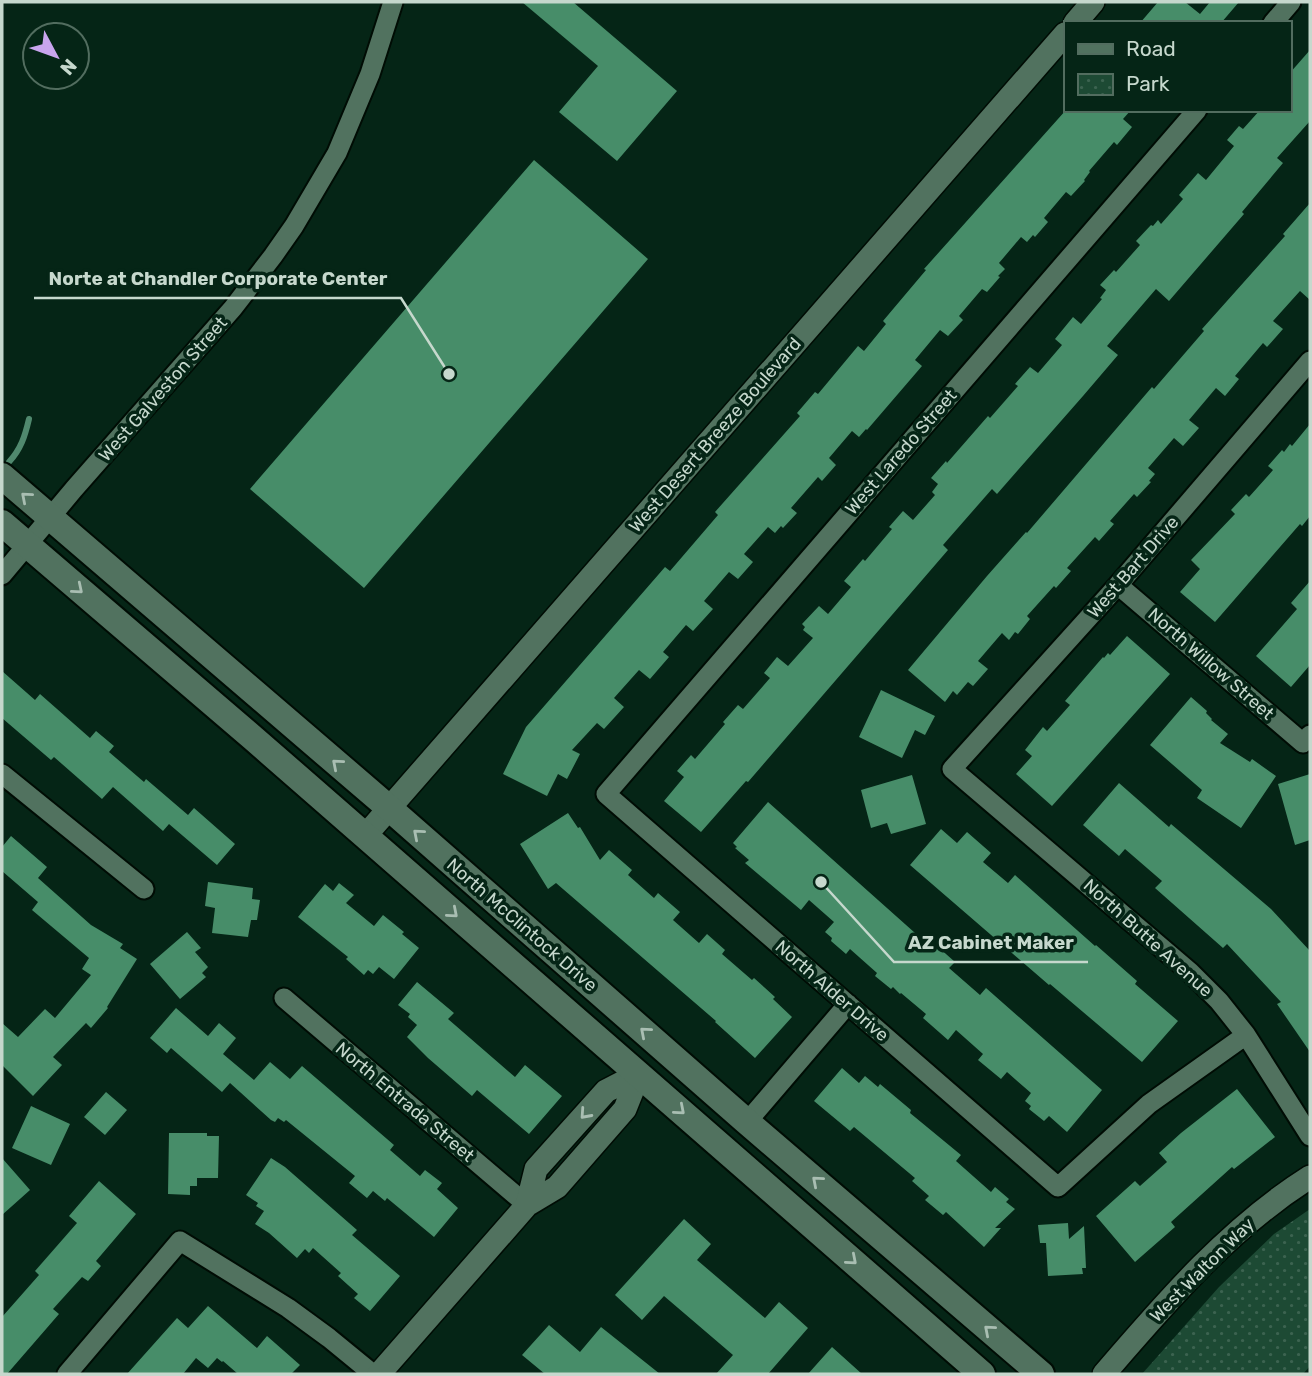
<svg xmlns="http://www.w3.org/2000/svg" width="1312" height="1376" viewBox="0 0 1312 1376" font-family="Rubik,sans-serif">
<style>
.park{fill:url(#park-dots)}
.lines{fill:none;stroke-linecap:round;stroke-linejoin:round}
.stream{stroke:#50896e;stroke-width:6}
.building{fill:#478d69}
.minor-casing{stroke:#000c04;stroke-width:23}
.tertiary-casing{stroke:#000c04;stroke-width:26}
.secondary-casing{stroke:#000c04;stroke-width:30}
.minor{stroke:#51725f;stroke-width:19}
.tertiary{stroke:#51725f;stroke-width:23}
.secondary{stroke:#51725f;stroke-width:26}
.oneway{stroke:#a9beb2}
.labels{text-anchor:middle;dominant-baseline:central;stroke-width:7;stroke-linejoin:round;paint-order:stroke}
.street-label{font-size:18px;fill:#c6d8cd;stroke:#052516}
.leader{fill:none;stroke:#c6d8cd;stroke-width:2.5}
.callout-dot{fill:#c6d8cd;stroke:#052516;stroke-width:2.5}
.callout-label{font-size:19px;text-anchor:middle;font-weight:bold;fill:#c6d8cd;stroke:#052516;stroke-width:7;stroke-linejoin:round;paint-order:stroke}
</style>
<defs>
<pattern id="park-dots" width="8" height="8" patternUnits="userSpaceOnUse" patternTransform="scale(1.75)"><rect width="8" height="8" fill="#1d4a34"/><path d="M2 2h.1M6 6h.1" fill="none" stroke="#3c6350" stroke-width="1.8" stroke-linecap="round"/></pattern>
</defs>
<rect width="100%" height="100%" fill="#052516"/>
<path class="park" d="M1310,1209V1366L1303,1374H1142L1219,1287L1274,1234Z"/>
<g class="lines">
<path class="stream" d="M9,462C21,449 25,436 29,419"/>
</g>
<path class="building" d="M522,2H573L677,91L617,161L559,112L598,66Z
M1158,2H1185L1200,14L1210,2H1239L1221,23H1140Z
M1310,50V121L1277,158L1283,163L1242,212L1244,214L1169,301L1156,289L1107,346L1118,355L1083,396L997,494L992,489L943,545L948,550L748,782L746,781L701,832L664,801L684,777L677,771L691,755L695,759L725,724L723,722L738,705L743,709L770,678L764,673L777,657L788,666L813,638L803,630L805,627L802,624L819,606L828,614L851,587L844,581L863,559L865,561L892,529L889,527L903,511L913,520L935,495L932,492L938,484L931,478L946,461L947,463L988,416L990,418L1018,386L1015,384L1030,367L1038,373L1062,345L1055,339L1073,317L1081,324L1102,299L1100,298L1106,290L1100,285L1114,270L1116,272L1140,245L1136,241L1151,225L1153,226L1158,220L1161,224L1183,199L1179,195L1198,173L1206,180L1234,146L1227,140L1239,126L1243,129L1260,110H1289V74Z
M1066,110H1131L1123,119L1132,127L1117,145L1114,142L1089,171L1090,172L1084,180L1085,181L1071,196L1066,192L1044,218L1048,222L1035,237L1033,235L1027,242L1021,237L999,263L1005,269L998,276L1000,277L987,292L982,289L959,316L963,320L948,336L940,330L915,360L922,366L867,430L866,429L859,437L852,431L829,458L836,465L822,481L818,477L791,508L797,513L783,528L781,526L775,533L768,527L744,554L753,562L738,579L729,572L704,601L713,609L693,631L686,625L663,652L669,657L650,679L639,670L614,698L624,707L604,729L597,723L572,750L580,754L567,779L558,774L547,796L503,774L526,727L665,567L670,571L718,515L715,512L800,416L797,413L815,392L818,394L858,346L864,351L886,324L883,321L926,270L924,269Z
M534,160L648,259L364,588L250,489Z
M1310,203V300L1300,291L1273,321L1283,329L1267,347L1263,343L1235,376L1239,379L1225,396L1216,388L1189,420L1199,428L1183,446L1174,438L1148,468L1155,474L1149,481L1151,482L1137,497L1134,494L1110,521L1114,524L1099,541L1095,537L1067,568L1071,571L1056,588L1054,586L1027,616L1030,619L1018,634L1015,632L1009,640L1002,633L978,661L988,669L973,686L968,682L957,695L953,691L945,702L908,670L987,576L1026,532L1027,533L1152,387L1154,389L1204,331L1202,329L1285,236L1283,234Z
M1310,424V516L1302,526L1300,524L1215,622L1180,592L1200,569L1191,560L1235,514L1231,510L1246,494L1249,497L1273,470L1268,466L1282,450L1284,452L1290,444L1292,446Z
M1310,581V665L1291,687L1256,656L1297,609L1291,603Z
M1127,636L1170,674L1052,806L1016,774L1032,756L1025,750L1043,727L1047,731L1070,705L1065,701L1103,657L1104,658L1108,653L1110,655Z
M2,671L35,700L40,694L90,738L96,731L114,746L109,752L144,782L146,779L188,815L194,808L235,844L217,865L169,824L163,831L113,787L102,799L54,757L51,760L2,718Z
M881,690L935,716L925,735L915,730L902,758L859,737Z
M1191,697L1207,711L1206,713L1212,719L1211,720L1228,734L1220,743L1250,762L1252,759L1276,776L1241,828L1197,798L1202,790L1150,745Z
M1310,774V840L1295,845L1278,784Z
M912,775L926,824L891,834L887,823L871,828L861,790Z
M1119,783L1169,827L1171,824L1271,909L1310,951V1052L1277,1004L1281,1002L1227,944L1223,948L1155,888L1162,881L1125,849L1119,856L1083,825Z
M768,802L933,949L937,946L955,962L949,968L980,995L986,988L1102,1090L1067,1132L1049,1116L1044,1121L1029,1109L1031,1106L1025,1101L1031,1093L1007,1072L1001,1079L978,1060L983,1054L956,1030L948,1040L923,1018L926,1014L901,993L900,994L893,987L891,989L875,976L877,973L850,949L846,954L831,941L832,938L825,932L834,922L809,900L801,910L745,863L749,860L735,848L737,847L733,843Z
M568,813L578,828L580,827L600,860L609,850L632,870L628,875L654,898L658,893L680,912L673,920L699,943L707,934L725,950L722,954L752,980L754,978L775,997L773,999L792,1017L755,1058L715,1022L716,1021L556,883L548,889L520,844Z
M941,829L957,843L967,832L991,853L983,862L1008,883L1015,875L1095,946L1096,945L1137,981L1135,984L1178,1021L1142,1062L1050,984L1049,985L910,865Z
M11,836L47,867L38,878L91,925L123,944L120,948L137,959L107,1007L108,1008L91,1028L86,1023L53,1057L62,1065L33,1096L2,1065V1023L18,1037L45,1009L55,1018L91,975L82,969L89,958L32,910L38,902L2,871V847Z
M208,882L253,888L252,899L260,900L257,920H251L248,937L212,933L215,908L205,906Z
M339,883L354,895L346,903L374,926L383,915L404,932L402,934L419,948L394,979L379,967L373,974L368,970L364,975L346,959L348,957L298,917L325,884L333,891Z
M187,932L201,948L195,952L208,967L202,973L206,977L180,999L150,964Z
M417,982L454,1013L448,1019L515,1077L525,1065L562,1096L529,1134L477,1090L472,1096L428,1058L407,1037L417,1025L408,1017L410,1014L398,1005Z
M176,1008L208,1036L219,1023L236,1038L223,1054L254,1080L270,1062L290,1079L302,1066L394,1145L390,1150L420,1176L425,1170L442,1183L437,1189L458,1208L434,1237L387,1198L385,1201L373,1191L367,1198L349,1183L355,1176L286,1120L284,1122L278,1118L275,1122L271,1120L230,1083L222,1092L171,1048L167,1053L150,1038Z
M842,1068L859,1083L865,1076L878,1087L880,1084L911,1110L910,1113L961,1155L956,1161L991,1192L995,1187L1009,1199L1006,1202L1015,1209L995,1228H1001L984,1247L946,1212L943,1215L925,1200L929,1196L912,1181L915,1178L854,1127L850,1131L814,1101Z
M1237,1089L1275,1137L1234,1169L1232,1167L1171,1222L1175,1227L1135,1262L1096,1216L1135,1181L1140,1186L1167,1162L1159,1153L1181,1133Z
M106,1092L127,1110L105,1135L84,1117Z
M31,1106L70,1124L51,1165L12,1148Z
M169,1133H207V1136H219L218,1178H197V1186H190V1195L168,1194Z
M2,1158L30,1190L2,1215Z
M271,1158L285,1167L357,1230L352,1235L400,1276L370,1311L354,1298L358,1294L338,1276L341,1273L313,1248L309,1253L305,1249L297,1258L269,1233L255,1224L264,1211L256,1206L258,1203L246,1195Z
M99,1181L136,1214L96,1261L101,1266L88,1281L82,1277L53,1309L59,1314L7,1374H2V1317L39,1275L35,1271L77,1223L69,1216Z
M684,1219L711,1244L697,1260L765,1318L779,1302L808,1328L768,1374H716L733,1355L664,1296L642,1320L615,1295Z
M1068,1223L1069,1239L1084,1226L1086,1268H1082L1083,1274L1048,1276L1046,1243H1040L1038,1225Z
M208,1306L257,1348L267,1336L300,1365L291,1374H238L223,1361L222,1362L217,1358L208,1368L196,1358L183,1374H127L177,1318L188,1328Z
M549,1325L580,1352L601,1327L660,1374H545L522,1355Z
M832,1347L862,1374H808Z"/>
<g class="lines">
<defs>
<path id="minor" d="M1273,23L1291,2
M1197,110L606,794L1058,1187L1149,1104L1246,1035
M1310,361L1118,585L952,769L1190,972L1219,1001L1246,1035L1310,1136
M2,575L74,489L233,308L273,256L294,226L337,153L370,74L393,2
M1118,585L1303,743L1310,735
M2,774L144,889
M284,998L527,1205
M747,1122L848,1004
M67,1374L180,1241L288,1308L329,1338L373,1374"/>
<path id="tertiary" d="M1075,23L1093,2
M365,836L1065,34
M527,1205L536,1169L606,1091L639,1074
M379,1374L527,1205L557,1187L625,1109L639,1074
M1104,1374C1166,1302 1229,1228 1310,1177"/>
<path id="secondary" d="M2,476L389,808L747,1122L1041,1374
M2,523L253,738L982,1374"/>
</defs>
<use href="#minor" class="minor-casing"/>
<use href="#tertiary" class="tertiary-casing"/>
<use href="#secondary" class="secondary-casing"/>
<use href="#minor" class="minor"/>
<use href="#tertiary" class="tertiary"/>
<use href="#secondary" class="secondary"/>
</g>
<defs><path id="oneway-chevron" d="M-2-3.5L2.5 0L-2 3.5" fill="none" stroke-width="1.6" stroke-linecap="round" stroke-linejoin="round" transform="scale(1.75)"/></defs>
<g class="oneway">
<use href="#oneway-chevron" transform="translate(26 497) rotate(-139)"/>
<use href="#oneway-chevron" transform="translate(78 589) rotate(40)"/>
<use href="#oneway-chevron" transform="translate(337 764) rotate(-139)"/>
<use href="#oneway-chevron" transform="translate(418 834) rotate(-139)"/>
<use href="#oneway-chevron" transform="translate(453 913) rotate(41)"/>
<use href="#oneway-chevron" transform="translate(645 1032) rotate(-139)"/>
<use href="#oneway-chevron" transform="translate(680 1110) rotate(41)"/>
<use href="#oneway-chevron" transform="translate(585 1114) rotate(132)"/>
<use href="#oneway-chevron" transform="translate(817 1181) rotate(-139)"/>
<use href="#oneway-chevron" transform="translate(852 1260) rotate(41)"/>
<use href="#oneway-chevron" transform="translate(989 1330) rotate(-139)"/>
</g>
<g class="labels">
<g class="street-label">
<text transform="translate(163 389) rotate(-49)">West Galveston Street</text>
<text transform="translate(715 435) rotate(-49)">West Desert Breeze Boulevard</text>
<text transform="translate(901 452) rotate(-49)">West Laredo Street</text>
<text transform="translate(1133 567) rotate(-49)">West Bart Drive</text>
<text transform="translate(1211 664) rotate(41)">North Willow Street</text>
<text transform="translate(522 925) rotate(41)">North McClintock Drive</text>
<text transform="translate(1148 938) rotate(42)">North Butte Avenue</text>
<text transform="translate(832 991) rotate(41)">North Alder Drive</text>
<text transform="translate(405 1102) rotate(40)">North Entrada Street</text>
<text transform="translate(1202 1270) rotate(-45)">West Walton Way</text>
</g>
</g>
<path class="leader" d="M449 374L401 298H34M821 882L894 962H1088"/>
<g class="callout-dot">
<circle cx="449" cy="374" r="7"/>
<circle cx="821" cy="882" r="7"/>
</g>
<g class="callout-label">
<text x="218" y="285">Norte at Chandler Corporate Center</text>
<text x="991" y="949">AZ Cabinet Maker</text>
</g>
<rect width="1312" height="1376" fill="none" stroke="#c6d8cd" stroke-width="7"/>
<rect x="1064" y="21" width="228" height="91" fill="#052516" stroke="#526d5f" stroke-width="2"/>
<rect x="1078" y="44" width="35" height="10" fill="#51725f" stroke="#526d5f" stroke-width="2"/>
<text x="1126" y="56" font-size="21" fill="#c6d8cd">Road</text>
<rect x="1078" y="74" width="35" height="21" fill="url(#park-dots)" stroke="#526d5f" stroke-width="2"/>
<text x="1126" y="91" font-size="21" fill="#c6d8cd">Park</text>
<g transform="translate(56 56) rotate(131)"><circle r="33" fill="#052516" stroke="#526d5f" stroke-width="2"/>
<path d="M0-5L12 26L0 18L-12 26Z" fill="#c9a5ee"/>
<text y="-10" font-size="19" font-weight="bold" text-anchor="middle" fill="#c6d8cd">N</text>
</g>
</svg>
